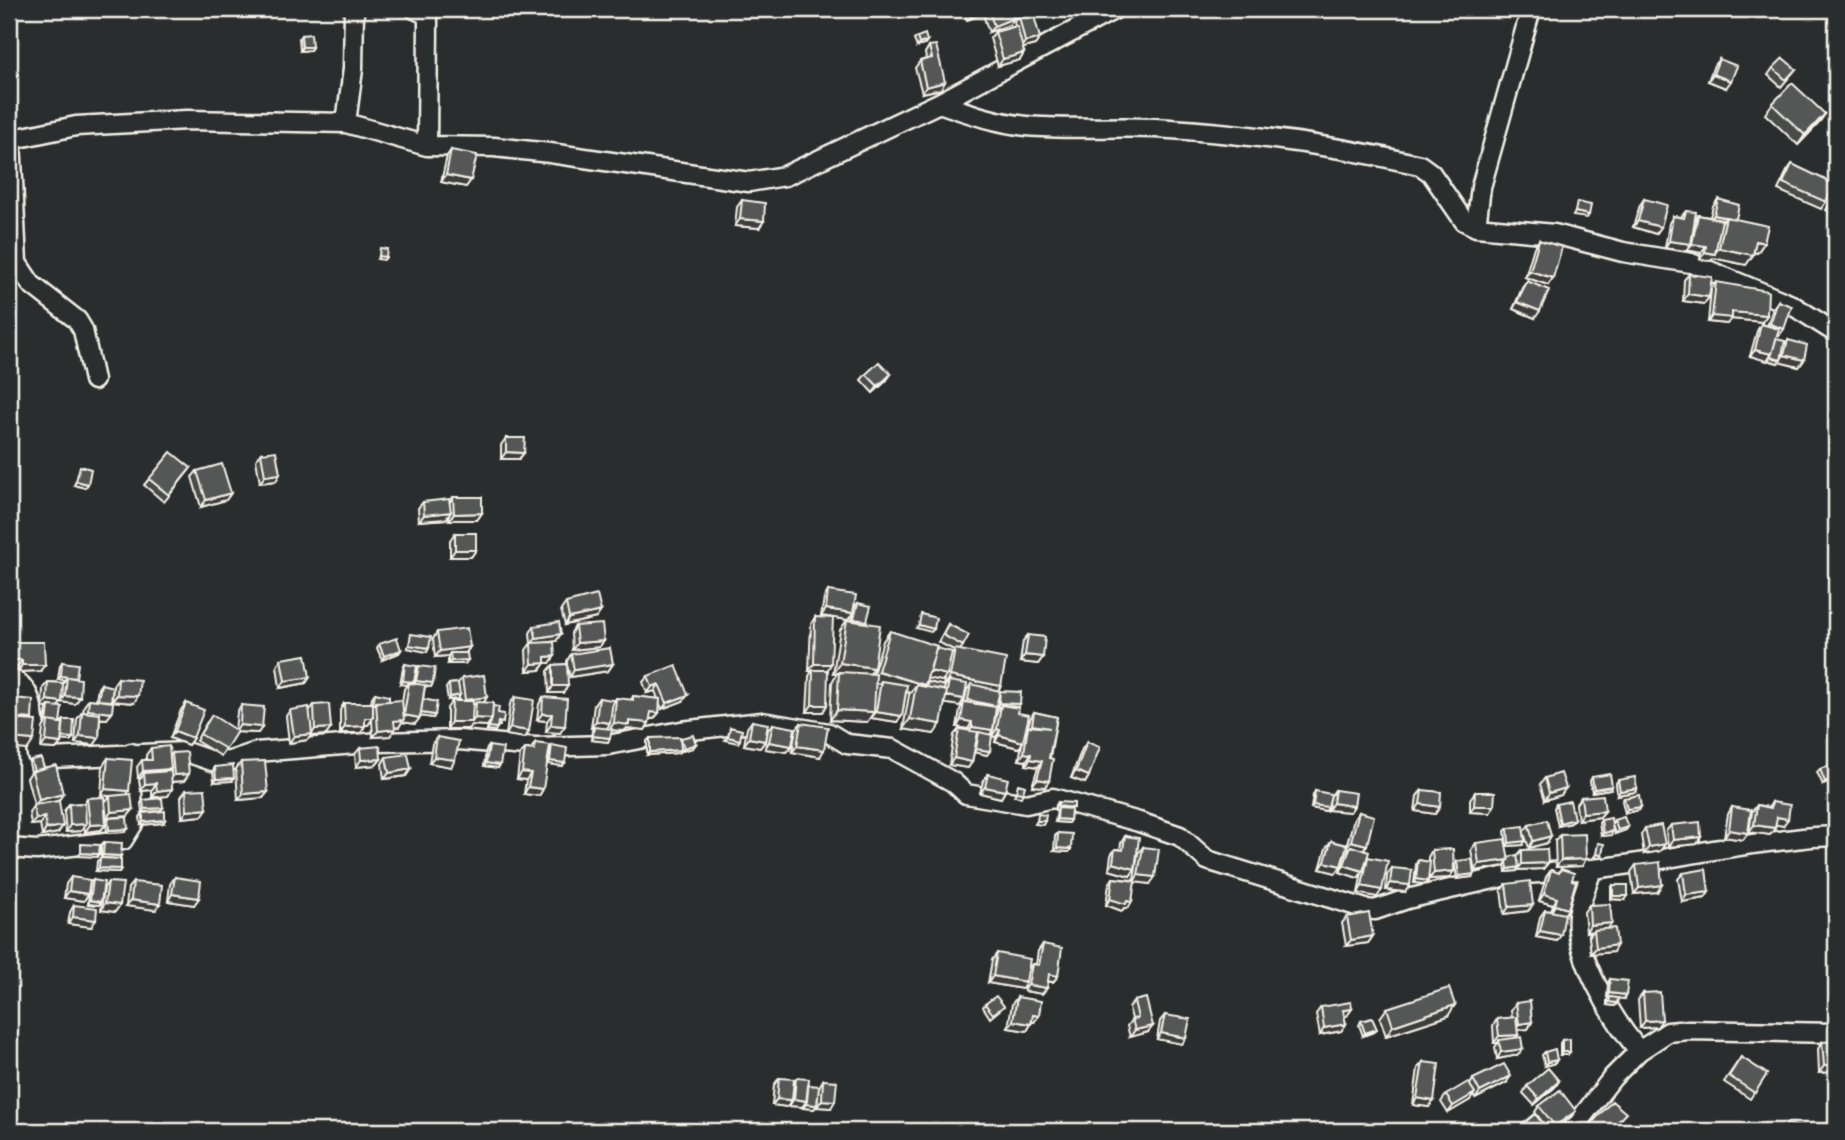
<svg xmlns="http://www.w3.org/2000/svg" width="1845" height="1140" viewBox="0 0 1845 1140" font-family="'Gochi Hand',sans-serif">
<style>
.lines{fill:none;stroke-linecap:round;stroke-linejoin:round}
.minor-casing{stroke:#f4f1e8;stroke-width:23}
.minor{stroke:#2a2d2e;stroke-width:18}
.wall{fill:#494b4a;stroke:#f4f1e8;stroke-width:2;fill-rule:evenodd}
.shaded-wall{fill:#3c3d3c;stroke:#f4f1e8;stroke-width:2}
.building{fill:#555756;stroke:#f4f1e8;stroke-width:2}
</style>
<rect width="100%" height="100%" fill="#2a2d2e"/>
<filter id="ink" filterUnits="userSpaceOnUse"><feTurbulence type="fractalNoise" baseFrequency=".0143" numOctaves="2"/><feDisplacementMap in="SourceGraphic" scale="14" xChannelSelector="R" yChannelSelector="G"/><feConvolveMatrix kernelMatrix="1 2 1 2 8 2 1 2 1" color-interpolation-filters="sRGB"/></filter>
<g filter="url(#ink)">
<g class="lines">
<defs>
<path id="minor" d="M415,9L426,14L428,21L427,146
M939,103L1115,9
M346,123L353,69L354,9
M11,139L17,263L31,284L77,320L83,330L94,380
M9,140L76,126L187,120L346,123L427,146L494,147L550,153L749,182L785,176L939,103C968,113 996,123 1027,126C1069,130 1113,126 1155,128C1244,133 1333,145 1420,165L1431,173L1464,221L1476,227L1554,234L1623,252L1691,263L1792,305L1836,333
M1476,227L1481,187L1531,9
M9,678C39,688 33,729 37,755L51,758L186,752L215,762L230,761L256,752L380,742L459,740L535,747L608,745L681,731L762,722L829,733L847,744L893,749L953,782L966,794L1026,804L1053,798L1139,822L1180,836L1207,860L1366,909L1375,910L1407,899L1511,875L1592,869
M9,848L37,850L123,840L133,824L131,753
M1639,1051L1668,1032L1689,1030L1836,1033
M1571,1131L1613,1077L1639,1051C1615,1022 1569,950 1579,910C1582,896 1588,882 1592,869C1655,863 1715,847 1778,841C1798,839 1816,835 1836,837"/>
</defs>
<use href="#minor" class="minor-casing"/>
<use href="#minor" class="minor"/>
</g>
<path class="wall" d="M963,9H1030L1027,14L1040,38L1035,45L1023,48L1024,53L1020,60L998,66L990,38L995,32L1015,26L1014,22L1018,17L1014,18L1009,25L989,32L984,18L986,15L981,16L980,13L978,16L967,20Z
M301,35L312,47L310,50L300,51L299,38Z
M917,37L927,41L924,45L917,47L914,40Z
M929,46L941,89L922,93L915,68L920,61L926,59L925,53Z
M1719,59L1726,88L1708,81L1714,65Z
M1773,68L1796,69L1781,87L1768,75Z
M1772,104L1825,114L1818,124L1798,145L1765,114Z
M451,150L471,180L466,187L441,182L447,156Z
M1792,164L1826,202L1821,209L1778,190L1787,171Z
M1836,192V215L1826,210Z
M1644,199L1661,227L1656,234L1633,227L1640,205Z
M1718,199L1736,219L1764,243L1757,253L1754,252L1753,255L1746,265L1713,258L1710,261L1700,259L1701,253L1687,250L1688,249L1686,251L1665,248L1669,223L1673,216L1681,217L1686,211L1695,220L1698,215L1710,217L1713,206Z
M742,200L759,228L735,226L737,207Z
M1539,240L1548,285L1525,277L1534,247Z
M1689,274L1709,297L1704,304L1683,301L1684,280Z
M1527,281L1535,318L1513,309L1522,288Z
M1716,282L1767,315L1762,322L1731,319L1727,324L1708,322L1711,289Z
M1778,301L1779,336L1777,335L1776,339L1785,344L1788,340L1804,360L1799,367L1779,362L1778,363L1750,356L1757,331L1761,324L1767,326L1773,308Z
M866,374H891L886,381L873,393L861,380Z
M506,438L524,453L519,459H501V445Z
M261,453L276,481L260,483L256,460Z
M191,468L164,502L144,485L149,479Z
M197,471L231,493L226,500L201,507L192,477Z
M453,497L482,513L477,520H449V515L446,519L419,521L418,508L423,502H450Z
M455,533L476,550L471,557H450V540Z
M828,591L853,613L848,620L821,616L824,598Z
M566,603L601,611L596,618L565,625L561,610Z
M858,603L867,621L866,623L874,668L870,673L873,674L883,641L890,631L952,654L954,650L938,642L948,624L963,646L960,650L1001,686L998,690L1020,704L1018,707V713L1026,730L1028,726L1030,719L1034,712L1057,717L1045,787L1032,786L1038,767L1026,765V761L1019,760L1022,744L1019,748L995,742L996,737L992,736L987,755L974,752L972,762L968,768L949,765L954,735L959,729L967,730L968,729L957,727L960,709L964,703L967,690H966L960,706L945,703L934,734L903,729L909,695L910,693L906,692L902,716L897,722L871,718L872,715L867,722L830,720L832,682L837,673H833L840,630L847,620L852,621L855,606ZM927,678L942,681L944,679L943,686L928,682L925,687H924ZM997,704V707H1000L997,711L992,735L990,734L993,730Z
M815,617L827,670V705L823,712H807L809,676L812,671H809L811,624Z
M534,626L556,641L544,643L550,663H545L540,670L527,671L526,650L531,643L530,633Z
M575,626L604,641L599,647L572,650L571,633Z
M437,632L470,647L466,653L465,664H448V656L435,657L433,639Z
M1028,635L1043,657L1038,664L1020,662L1023,641Z
M9,642L40,671L18,672V666Z
M379,644L401,650L399,653L382,660L377,648Z
M571,654L613,664L608,671L570,677L567,665L563,693H549L548,671L553,665L567,664V661Z
M281,659L310,677L306,683L280,688L277,666Z
M62,662L76,678L80,697L75,704L61,702L58,707L60,723L64,720L73,738L70,741L61,740L56,749L41,748L43,728L45,725L47,708L42,707L43,688L48,682L63,683L65,680L58,679L60,665Z
M405,664L416,669L419,666L433,683L431,687L425,686L423,699L433,718L420,716L415,724L402,722L399,727H395V729L390,736L373,737L372,720L368,725H365L361,733H340V710L344,703H371L372,697L375,693L389,701L402,702L404,689L407,685L400,684L403,668Z
M648,676L683,701L662,709L660,704L654,719H650L645,730L627,728L624,731L611,730L608,742L591,740L592,730L593,728H591L594,705L599,698L613,703L616,698L631,700L633,696L658,699L655,691L647,693L643,682Z
M118,678L134,703L112,701L113,685Z
M462,678L484,702L493,706L498,713L500,726H498L495,731L487,730L488,725L487,726L471,725L468,729H447V708L452,701H459V697L458,699L448,700L446,688L449,684L458,683Z
M101,684L107,719H100L99,738L94,745L75,743L77,719L82,712L83,713L84,706L89,699L96,700L98,688Z
M515,697L529,731L525,738L506,735L510,704Z
M543,697L560,733L546,732L547,721L537,720L539,704Z
M13,698L31,721L27,750L9,748V704Z
M186,703L193,738L188,745L170,738L181,710Z
M241,705L262,727L258,733L236,732L221,756L196,741L207,722L235,730L237,712Z
M314,705L331,728L326,735L311,736L307,740L289,743L286,716L290,710L309,711Z
M752,721L765,741L760,748L744,745L747,728Z
M801,723L820,757L792,752L796,729Z
M773,724L792,746L787,752L765,749L768,730Z
M1836,724V749L1831,748L1833,729Z
M437,737L451,767L429,763L432,744Z
M650,738H681L696,744L693,748L682,751L681,747L678,753L647,755V741Z
M1087,742L1089,776L1085,783L1071,778L1082,749Z
M535,743L543,789L539,796L524,794L526,780L517,779L520,755L525,749H531Z
M552,745L565,763L562,766L548,764L550,749Z
M489,746L498,768L484,766L486,750Z
M151,748L170,756L172,753L184,781L172,782V789L168,796L152,797V790L141,791L139,780L141,778H138L137,767L142,760H146V755Z
M360,748L381,759L376,765L356,767L355,754Z
M386,757L411,769L406,776L384,779L382,764Z
M108,758L127,794L128,816L107,818L105,802L110,796L101,795L103,765Z
M31,760L44,768L63,794L58,801L50,803L58,833L42,836L40,824L31,825L29,812L34,805L27,778L31,772L29,763Z
M241,762L263,798L238,800L236,769Z
M1836,763V780L1823,785L1817,772L1820,769Z
M215,767L232,781L214,782L213,770Z
M988,774L1005,791L1001,798L980,793L983,781Z
M1592,777L1610,789L1592,792L1590,781Z
M1545,778L1561,795L1545,800L1540,784Z
M1618,780L1635,792L1617,795L1616,783Z
M186,790L202,816L182,818L181,797Z
M1335,790L1354,806L1350,812L1328,810L1330,797Z
M1422,790L1440,807L1435,814L1415,811L1417,796Z
M1315,791L1328,807L1326,811L1311,808L1313,795Z
M1475,792L1494,806L1490,813L1470,812V799Z
M1581,797L1600,817L1578,820L1576,804Z
M87,798L106,822L108,818L125,832L107,833L106,824L101,830L85,832L84,826L81,831L66,832L64,811L69,804L84,803Z
M1624,798L1639,810L1625,813L1622,801Z
M143,800L160,811L142,812L141,803Z
M1058,802L1071,811L1070,820L1068,823L1055,822L1057,810H1055L1056,805Z
M1772,802L1783,826L1776,824L1770,835L1749,832L1752,812L1757,805L1769,807Z
M1556,804L1574,819L1571,823L1558,826L1554,808Z
M1732,807L1748,833L1743,840L1724,837L1728,814Z
M1359,812L1367,845L1363,850L1366,860L1368,857L1377,897L1358,893L1362,872L1358,878L1340,872L1346,853L1349,848L1346,847L1354,819Z
M143,813L163,823L141,825L140,817Z
M1601,820L1612,824L1614,820L1628,827L1626,830L1615,834L1612,825L1611,835L1601,836L1599,823Z
M1529,825L1547,843L1529,848L1524,833L1523,845L1507,846L1505,831L1508,828L1524,831Z
M1671,825L1701,837L1697,844L1668,847L1666,831Z
M1645,828L1665,844L1660,851L1644,854L1641,835Z
M1058,833L1071,849L1069,852L1054,851L1055,836Z
M1560,835L1582,866L1556,867L1555,841Z
M1125,836L1135,869L1130,876L1109,870L1111,855L1115,849H1120L1121,843Z
M1331,841L1336,873L1320,869L1326,848Z
M104,842L121,856L119,859L121,869L119,872L96,871L97,861L101,858V845Z
M1476,843L1508,857L1517,856L1522,850L1548,863L1543,869L1517,870V871L1506,872L1505,865L1504,866L1475,871L1471,850Z
M1143,847L1150,884L1135,882L1128,908H1124L1122,911L1106,905L1109,884L1113,878L1134,880L1138,853Z
M1432,850L1449,878L1429,879V876L1428,881L1426,884L1414,883L1416,864L1418,860L1428,862V857Z
M1457,861L1472,877L1457,879L1455,865Z
M1636,865L1657,892L1634,894L1631,872Z
M1392,868L1405,892L1386,890L1387,875Z
M1561,869L1572,880L1568,909L1565,914L1557,941L1536,937L1540,917L1545,910L1551,911L1553,905L1539,901L1546,877L1551,870L1558,873Z
M1683,873L1709,892L1705,898L1682,902L1678,879Z
M71,877L88,894L84,901L64,898L66,884Z
M175,877L199,898L194,905L168,901L170,884Z
M93,880L101,902L99,905L88,904L90,883Z
M108,882L120,905L115,912L101,910L104,888Z
M133,882L155,910L126,906L128,888Z
M1506,884L1533,905L1528,911L1504,914L1501,890Z
M1613,885L1625,900L1611,899V888Z
M74,905L91,927L68,924L70,912Z
M1589,905L1612,923L1608,928L1613,952L1591,954L1589,937L1593,931L1586,932L1584,912Z
M1347,917L1373,936L1368,943L1346,946L1342,923Z
M1043,944L1058,976L1053,982H1048L1047,988L1042,994L1024,991L1025,984L1022,989L988,983L992,960L997,953L1029,969L1032,964H1036L1038,951Z
M1610,979L1624,999L1618,998L1617,1003L1615,1006L1607,1005V1000L1609,997H1607L1608,983Z
M1643,993L1657,1027L1640,1028L1638,1000Z
M1017,997L1034,1022H1032L1027,1031L1008,1028L1012,1004Z
M1134,1001L1148,1032L1130,1037L1127,1026L1132,1019L1129,1007Z
M1516,1003L1532,1022L1528,1029L1517,1030L1518,1035L1516,1037L1518,1055L1497,1059L1495,1047L1498,1043H1494L1493,1026L1497,1019L1512,1018L1511,1010Z
M985,1004L1001,1009L990,1018L983,1007Z
M1321,1007L1347,1016H1344L1346,1024L1341,1031L1320,1035L1316,1014Z
M1387,1008L1448,1016L1386,1036L1380,1018Z
M1165,1015L1186,1038L1182,1044L1157,1039L1160,1021Z
M1361,1021L1374,1032L1363,1036L1359,1025Z
M1562,1040L1570,1052L1568,1055H1560V1043Z
M1822,1042L1836,1072L1819,1073L1818,1049Z
M1545,1052L1555,1063L1545,1066L1542,1055Z
M1741,1057L1767,1074L1750,1099L1724,1082Z
M1423,1062L1429,1107L1413,1105L1418,1068Z
M779,1078L793,1082L796,1078L808,1085L819,1087L823,1080L831,1108L817,1107L818,1096L817,1105L814,1109L803,1108V1105L802,1107L789,1106L790,1103L787,1107L772,1105L774,1085Z
M1473,1079L1506,1083L1475,1099L1473,1095L1470,1100L1448,1113L1441,1102L1446,1095L1470,1085Z
M1559,1081L1555,1087L1534,1105L1523,1093L1527,1086Z
M1539,1106L1571,1117L1553,1131H1549L1535,1112Z
M1621,1120L1611,1131H1587L1591,1124Z"/>
<path class="shaded-wall" d="M986,9H1004L989,11L986,15L981,16Z
M1030,9L1025,16L1009,19L1014,12Z
M980,13L978,16L967,20L970,17Z
M1014,18L1009,25L989,32L994,26Z
M1040,38L1035,45L1020,49L1025,42Z
M927,41L924,45L917,47L919,44Z
M302,47H312L310,50L300,51Z
M1024,53L1020,60L998,66L1003,59Z
M1713,74L1731,81L1726,88L1708,81Z
M945,82L941,89L922,93L926,87Z
M1825,114L1818,124L1798,145L1805,135Z
M446,175L471,180L466,187L441,182Z
M1575,212L1589,215L1587,218L1573,216Z
M1714,215L1725,218L1720,224L1709,222Z
M740,219L764,221L759,228L735,226Z
M1638,221L1661,227L1656,234L1633,227Z
M1669,241L1691,244L1686,251L1665,248Z
M1756,241L1764,243L1757,253L1749,251Z
M1692,244L1706,246L1701,253L1687,250Z
M1719,248L1753,255L1746,265L1713,258L1710,261L1700,259L1705,252L1714,254Z
M379,256L386,257L384,260L377,259Z
M1530,271L1553,278L1548,285L1525,277Z
M1688,294L1709,297L1704,304L1683,301Z
M1517,302L1540,311L1535,318L1513,309Z
M1732,312L1767,315L1762,322L1731,319L1727,324L1708,322L1712,316Z
M1770,324L1784,329L1779,336L1765,331Z
M1755,350L1772,354L1767,361L1750,356Z
M1784,355L1804,360L1799,367L1779,362L1778,363L1768,360L1770,357L1780,360Z
M891,374L886,381L873,393L878,386Z
M506,452L524,453L519,459H501Z
M280,474L276,481L260,483L265,476Z
M76,481L88,484L85,488L74,485Z
M231,493L226,500L201,507L206,500Z
M451,512L446,519L419,521L424,515Z
M482,513L477,520H449L454,514Z
M455,550H476L471,557H450Z
M826,609L853,613L848,620L821,616Z
M601,611L596,618L565,625L569,618Z
M854,619L867,621L865,624L852,622Z
M919,625L934,629L931,632L916,628Z
M561,634L556,641L531,645L536,638Z
M604,641L599,647L572,650L577,643Z
M409,645L429,648L427,652L407,648Z
M470,647L465,654L450,653L448,656L435,657L440,651Z
M401,650L399,653L382,660L384,656Z
M1025,655L1043,657L1038,664L1020,662Z
M555,656L550,663H540L545,657Z
M9,660H22L18,666L9,667Z
M468,660L465,664H448L451,661Z
M545,663L540,670L527,671L532,664Z
M840,663L874,668L867,678L839,672L837,673H833Z
M613,664L608,671L570,677L574,670Z
M814,664H831L827,671H809Z
M22,665H45L40,671L18,672Z
M878,671L925,685L918,695L916,685L910,693L880,684L881,681L879,684L871,681Z
M930,671L947,675L942,681L926,678Z
M61,676L76,678L67,677L65,680L58,679Z
M950,676L1001,686L994,696L971,684L967,690L948,687L949,681L945,686H943Z
M310,677L306,683L280,688L285,681Z
M403,681L414,682L412,686L409,683L407,685L400,684Z
M416,681L433,683L431,687L414,684Z
M659,684L655,691L647,693L652,687Z
M553,686H568L563,693H549Z
M117,695L138,696L134,703L112,701Z
M460,695L458,699L448,700L450,697Z
M688,695L683,701L662,709L667,703Z
M65,696L80,697L75,704L61,702L57,709L49,706L47,708L42,707L47,700L61,702Z
M946,696L964,699L960,706L941,703Z
M487,697L483,704L476,702L474,705L460,707L465,700Z
M968,700L996,706L992,713L963,707Z
M999,703L1020,704L1018,707L1001,705L1000,707H997Z
M812,705H827L823,712H807Z
M88,710L112,713L107,719L83,717Z
M837,710L874,712L867,722L830,720Z
M651,712L659,713L654,719L646,718Z
M876,712L902,716L897,722L871,718Z
M420,713L435,715L433,718L418,716Z
M542,714H552L547,721L537,720Z
M404,715L420,718L415,724L402,722L399,727L390,728L394,721Z
M365,718H373L368,725H361Z
M475,718L492,719L487,726L471,725L468,729H447L451,722H472Z
M910,719L941,724L934,734L903,729Z
M961,720L972,722L968,729L957,727Z
M596,721L610,723L606,730L591,728Z
M629,721L649,723L645,730L627,728L624,731L609,730L614,723Z
M240,725L262,727L258,733L235,732Z
M551,725L565,726L560,733L546,732Z
M365,726L361,733H340L345,727Z
M489,727L497,728L495,731L487,730Z
M972,727L993,730L988,737L979,732L977,735L967,734Z
M331,728L326,735L311,736L307,740L289,743L294,736L312,734L315,729Z
M510,728L529,731L525,738L506,735Z
M395,729L390,736L373,737L378,731Z
M997,729L1000,730L996,737L992,736Z
M175,731L193,738L188,745L170,738Z
M999,735L1023,742L1019,748L995,742Z
M80,736L99,738L94,745L75,743Z
M593,736L610,738L608,742L591,740Z
M62,737L73,738L70,741L60,740Z
M728,737L740,740L738,743L725,740Z
M9,738L34,740L27,750L9,748Z
M749,738L765,741L760,748L744,745Z
M46,741L61,743L56,749L41,748Z
M769,742L792,746L787,752L765,749Z
M1836,742V749L1831,748Z
M696,744L693,748L682,751L684,748Z
M797,746L824,750L820,757L792,752Z
M976,749L990,751L987,755L974,752Z
M681,750L678,753L647,755L650,752Z
M1024,753L1031,754L1026,761L1019,760Z
M434,757L455,760L451,767L429,763Z
M954,758L972,762L968,768L949,765Z
M381,759L376,765L356,767L361,760Z
M1030,759L1042,761L1038,767L1026,765Z
M550,761L565,763L562,766L548,764Z
M486,763L500,765L498,768L484,766Z
M171,769L166,776L144,773L141,778H138L143,771Z
M411,769L406,776L384,779L389,773Z
M1076,771L1089,776L1085,783L1071,778Z
M522,772L531,773L526,780L517,779Z
M189,774L184,781L169,782L174,775Z
M1836,777V780L1823,785L1825,782Z
M234,778L232,781L214,782L216,779Z
M1037,779L1049,781L1045,787L1032,786Z
M156,783L152,790L141,791L145,784Z
M1612,786L1610,789L1592,792L1594,789Z
M528,787L543,789L539,796L524,794Z
M985,787L1005,791L1001,798L980,793Z
M1566,788L1561,795L1545,800L1549,793Z
M1637,788L1635,792L1617,795L1620,791Z
M105,789L129,791L125,798L101,795Z
M172,789L168,796L152,797L157,791Z
M268,792L263,798L238,800L243,794Z
M1016,792L1023,793L1021,797L1014,796Z
M63,794L58,801L34,807L39,800Z
M1333,803L1354,806L1350,812L1328,810Z
M1420,804L1440,807L1435,814L1415,811Z
M1313,805L1328,807L1326,811L1311,808Z
M1474,806H1494L1490,813L1470,812Z
M1641,807L1639,810L1625,813L1627,809Z
M163,808L160,811L142,812L144,809Z
M207,809L202,816L182,818L187,811Z
M133,810L128,816L107,818L111,812Z
M1605,811L1600,817L1578,820L1583,813Z
M45,817L40,824L31,825L36,819Z
M1777,817L1788,819L1783,826L1772,824Z
M1057,819L1070,820L1068,823L1055,822Z
M1574,819L1571,823L1558,826L1560,823Z
M165,820L163,823L141,825L143,822Z
M1037,821H1045L1043,825L1035,824Z
M86,824L81,831L66,832L70,825Z
M106,824L101,830L85,832L90,825Z
M1754,825L1775,828L1770,835L1749,832Z
M63,826L58,833L42,836L46,829Z
M1628,827L1626,830L1615,834L1618,830Z
M128,829L125,832L107,833L109,830Z
M1729,830L1748,833L1743,840L1724,837Z
M1613,831L1611,835L1601,836L1603,833Z
M1551,836L1547,843L1529,848L1533,841Z
M1701,837L1697,844L1668,847L1673,840Z
M1351,841L1367,845L1362,851L1351,846L1349,848L1346,847Z
M1525,841L1523,845L1507,846L1509,843Z
M1665,844L1660,851L1644,854L1649,847Z
M1057,848L1071,849L1069,852L1054,851Z
M81,853L99,854L97,857L78,856Z
M1596,854L1602,855L1600,858L1594,857Z
M103,855L121,856L119,859L101,858Z
M1586,859L1582,866L1556,867L1561,860Z
M1509,860L1504,866L1475,871L1479,864Z
M1325,862L1341,866L1336,873L1320,869Z
M1113,863L1135,869L1130,876L1109,870Z
M1548,863L1543,869L1517,870L1522,864Z
M1344,865L1363,871L1358,878L1340,872Z
M1519,867L1517,871L1506,872L1508,869Z
M99,868L121,869L119,872L96,871Z
M1454,871L1449,878L1429,879L1434,873Z
M1474,874L1472,877L1457,879L1459,876Z
M1138,875L1155,877L1150,884L1134,882Z
M1416,879L1428,881L1426,884L1414,883Z
M1390,883L1410,885L1405,892L1386,890Z
M1662,885L1657,892L1634,894L1639,888Z
M1362,886L1382,890L1377,897L1358,893Z
M69,891L88,894L84,901L64,898Z
M1709,892L1705,898L1682,902L1686,895Z
M172,894L199,898L194,905L168,901Z
M1544,894L1557,898L1553,905L1539,901Z
M1613,896H1628L1625,900L1611,899Z
M1110,899L1127,901L1132,902L1128,908H1124L1122,911L1106,905Z
M90,900L101,902L99,905L88,904Z
M131,900L160,904L155,910L126,906Z
M105,903L120,905L115,912L101,910Z
M1533,905L1528,911L1504,914L1509,907Z
M1555,905L1568,909L1563,916L1551,912Z
M73,917L96,920L91,927L68,924Z
M1612,923L1607,930L1586,932L1590,925Z
M1540,931L1561,935L1557,941L1536,937Z
M1373,936L1368,943L1346,946L1351,940Z
M1617,945L1613,952L1591,954L1596,948Z
M1049,974L1058,976L1053,982L1044,981Z
M993,976L1026,982L1022,989L988,983Z
M1028,985L1047,988L1042,994L1024,991Z
M1609,993L1626,995L1624,999L1607,997Z
M1609,1002L1617,1003L1615,1006L1607,1005Z
M1455,1005L1448,1016L1386,1036L1393,1026Z
M1352,1009L1347,1016L1338,1017L1343,1010Z
M1033,1015L1039,1016L1034,1022L1028,1021Z
M1662,1020L1657,1027L1640,1028L1645,1021Z
M1013,1021L1031,1024L1027,1031L1008,1028Z
M1532,1022L1528,1029L1514,1030L1519,1024Z
M1346,1024L1341,1031L1320,1035L1324,1028Z
M1153,1026L1148,1032L1130,1037L1135,1030Z
M1377,1029L1374,1032L1363,1036L1365,1033Z
M1161,1033L1186,1038L1182,1044L1157,1039Z
M1518,1035L1513,1041L1499,1040L1498,1043H1494L1499,1036Z
M1523,1049L1518,1055L1497,1059L1501,1052Z
M1562,1052H1570L1568,1055H1560Z
M1557,1060L1555,1063L1545,1066L1547,1062Z
M1836,1065V1072L1819,1073L1824,1066Z
M1511,1076L1506,1083L1475,1099L1480,1092Z
M1559,1081L1555,1087L1534,1105L1539,1099Z
M1475,1093L1470,1100L1448,1113L1453,1106Z
M1417,1098L1434,1101L1429,1107L1413,1105Z
M777,1099L792,1100L787,1107L772,1105Z
M794,1099L807,1101L802,1107L789,1106Z
M822,1100L835,1101L831,1108L817,1107Z
M806,1104L817,1105L814,1109L803,1108Z
M1576,1111L1571,1117L1552,1131L1555,1126Z"/>
<path class="building" d="M967,9H979L980,13L970,17Z
M995,9H1011L1014,18L994,26L989,11Z
M1013,9H1030L1014,12Z
M1033,12L1040,38L1025,42L1019,16Z
M1017,26L1024,53L1003,59L995,32Z
M311,34L312,47H302L301,35Z
M925,34L927,41L919,44L917,37Z
M936,45L945,82L926,87L920,61L932,58L929,46Z
M1783,58L1796,69L1786,80L1773,68Z
M1719,59L1737,66L1731,81L1713,74Z
M1792,83L1825,114L1805,135L1772,104Z
M451,150L477,155L471,180L446,175Z
M1792,164L1834,184L1826,202L1783,183Z
M1836,193V206L1831,203Z
M1644,199L1667,205L1661,227L1638,221Z
M1718,199L1739,205L1736,219L1714,215Z
M742,200L765,203L764,221L740,219Z
M1577,202L1591,205L1589,215L1575,212Z
M1686,211L1696,212L1691,244L1669,241L1673,216L1684,218Z
M1698,215L1722,220L1715,254L1705,252L1706,246L1692,244Z
M1726,217L1768,226L1764,243L1756,241L1753,255L1719,248Z
M1539,240L1562,247L1553,278L1530,271Z
M380,248L387,249L386,257L379,256Z
M1689,274L1712,277L1709,297L1688,294Z
M1527,281L1549,290L1540,311L1517,302Z
M1716,282L1768,291L1767,315L1732,312V318L1712,316Z
M1778,301L1792,306L1784,329L1770,324Z
M1761,324L1779,329L1772,354L1755,350Z
M1776,339L1785,341L1781,360L1770,357L1772,354Z
M1788,340L1807,345L1804,360L1784,355Z
M879,362L891,374L878,386L866,374Z
M506,438H525L524,453L506,452Z
M276,451L280,474L265,476L261,453Z
M171,452L191,468L169,495L149,479Z
M222,464L231,493L206,500L197,471Z
M80,466L91,469L88,484L76,481Z
M453,497H482V513L454,514Z
M449,499L451,512L424,515L423,502Z
M455,533H476V550H455Z
M828,591L856,595L853,613L826,609Z
M597,595L601,611L569,618L566,603Z
M858,603L871,606L867,621L854,619Z
M921,614L936,618L934,629L919,625Z
M815,617L833,618L831,664H814Z
M847,620L880,625L874,668L840,663Z
M559,622L561,634L536,638L534,626Z
M602,624L604,641L577,643L575,626Z
M948,624L969,635L963,646L943,635Z
M467,628L470,647L440,651L437,632Z
M890,631L937,646L925,685L878,671Z
M411,634L431,637L429,648L409,645Z
M1028,635L1045,637L1043,657L1025,655Z
M397,638L401,650L384,656L379,644Z
M9,642H44L45,665H22V660H9Z
M554,642L555,656L545,657V663L532,664L531,643Z
M610,648L613,664L574,670L571,654Z
M936,648L952,652L947,675L930,671Z
M955,649L1006,659L1001,686L950,676Z
M450,653H467L468,660L451,661Z
M306,655L310,677L285,681L281,659Z
M62,662L78,664L76,678L61,676Z
M405,664L417,666L414,682L403,681Z
M567,664L568,686H553V665Z
M676,665L688,695L667,703L659,684L652,687L648,676Z
M419,666L435,668L433,683L416,681Z
M813,670H828L827,705H812Z
M839,672L876,674L874,712L837,710Z
M484,675L487,697L465,700L462,678Z
M67,677L81,679L80,697L65,696Z
M118,678L140,680L138,696L117,695Z
M881,681L907,685L902,716L876,712Z
M949,681L967,684L964,699L946,696Z
M48,682L63,683L62,702L47,700Z
M928,682L945,686L944,690L926,687Z
M409,683L425,685L420,718L404,715Z
M458,683L460,695L450,697L449,684Z
M101,684L113,687L111,701L98,700Z
M971,684L1000,691L996,706L968,700Z
M916,685L947,691L941,724L910,719Z
M1000,691L1021,692L1020,704L999,703Z
M375,693L389,696V701L376,702V704H373Z
M633,696L660,699L659,713L651,712L649,723L629,721V725L614,723L616,698L633,700Z
M515,697L534,700L529,731L510,728Z
M543,697L567,699L565,726L551,725L552,714H542Z
M13,698L33,700L32,719L11,717Z
M599,698L613,700L610,723L596,721Z
M89,699L113,702L112,713L88,710Z
M423,699L437,702L435,715L421,713Z
M402,700L404,720L394,721L395,729L378,731L376,702Z
M452,701H473L472,722H451Z
M476,702L493,703L492,719L475,718Z
M964,702L996,707L993,730L972,727V722L961,720Z
M186,703L204,710L193,738L175,731Z
M344,703H373V718H365V726L345,727Z
M329,704L331,728L315,729L314,705Z
M241,705L264,707L262,727L240,725Z
M1001,705L1019,708L1018,713L1029,715L1023,742L999,735L1000,730L997,729Z
M49,706L62,707L60,723L48,721L47,723Z
M493,706L499,707L498,713L504,714L503,723L498,722L497,728L489,727L492,719Z
M309,707L312,734L294,736L290,710Z
M82,712L100,714L99,738L80,736Z
M1034,712L1057,717L1049,758L1053,759L1049,781L1037,779L1042,761L1030,759L1031,754L1024,753L1028,726L1050,728L1032,725Z
M212,715L237,731L226,749L200,734Z
M9,719L36,721L34,740L9,738Z
M64,720H74L73,738L62,737Z
M48,721L63,723L61,743L46,741Z
M752,721L768,724L765,741L749,738Z
M801,723L828,727L824,750L797,746Z
M773,724L795,728L792,746L769,742Z
M594,727L612,729L610,738L593,736Z
M730,727L742,730L740,740L728,737Z
M959,729L978,732L972,762L954,758Z
M979,732L992,735L990,751L976,749Z
M693,735L696,744L684,748L681,738Z
M437,737L459,741L455,760L434,757Z
M680,737L681,750L650,752V738Z
M1087,742L1100,747L1089,776L1076,771Z
M535,743L550,745L543,789L528,787L531,773L522,772L525,749L534,750Z
M552,745L567,748L565,763L550,761Z
M169,746L171,769L143,771L142,760H152L151,748Z
M380,746L381,759L361,760L360,748Z
M489,746L503,748L500,765L486,763Z
M187,752L189,774L174,775L172,753Z
M408,754L411,769L389,773L386,757Z
M41,758L44,768L34,771L31,760Z
M108,758L132,760L129,791L105,789Z
M265,761L268,792L243,794L241,762Z
M1836,763V777L1825,782L1820,769Z
M56,765L63,794L39,800L32,771Z
M233,765L234,778L216,779L215,767Z
M171,771L172,789L157,791L156,783L145,784L144,773Z
M1561,773L1566,788L1549,793L1545,778Z
M988,774L1008,779L1005,791L985,787Z
M1610,774L1612,786L1594,789L1592,777Z
M1635,777L1637,788L1620,791L1618,780Z
M1018,784L1025,786L1023,793L1016,792Z
M205,789L207,809L187,811L186,790Z
M1335,790L1356,793L1354,806L1333,803Z
M1422,790L1441,792L1440,807L1420,804Z
M1315,791L1331,794L1328,807L1313,805Z
M1475,792H1495L1494,806H1474Z
M131,794L133,810L111,812L110,796Z
M1603,795L1605,811L1583,813L1581,797Z
M1639,795L1641,807L1627,809L1624,798Z
M104,797L106,824L90,825L87,798Z
M162,798L163,808L144,809L143,800Z
M59,801L63,826L46,829L45,817L36,819L33,805Z
M1570,801L1574,819L1560,823L1556,804Z
M1058,802L1074,803V808L1058,806Z
M1772,802L1790,805L1788,819L1777,817L1775,828L1754,825L1757,805L1771,808Z
M85,803L86,824L70,825L69,804Z
M1732,807L1751,810L1748,833L1729,830Z
M1058,808L1071,809L1070,820L1057,819Z
M165,811V820L143,822V813Z
M1359,812L1374,816L1367,845L1351,841Z
M1038,814L1046,815L1045,821H1037Z
M127,817L128,829L109,830L108,818Z
M1624,817L1628,827L1618,830L1614,820Z
M1611,818L1613,831L1603,833L1601,820Z
M1547,820L1551,836L1533,841L1529,825Z
M1700,822L1701,837L1673,840L1671,825Z
M1661,825L1665,844L1649,847L1645,828Z
M1523,826L1525,841L1509,843L1508,828Z
M1058,833L1072,834L1071,849L1057,848Z
M1585,834L1586,859L1561,860L1560,835Z
M1125,836L1139,838L1135,869L1113,863L1115,849L1123,850Z
M1505,839L1509,860L1479,864L1476,843Z
M1331,841L1347,845L1341,866L1325,862Z
M104,842L122,843L121,856L103,855Z
M1598,843L1604,844L1602,855L1596,854Z
M81,844L100,845L99,854L81,853Z
M1351,846L1369,852L1363,871L1344,865Z
M1143,847L1159,849L1155,877L1138,875Z
M1453,849L1454,871L1434,873L1432,850Z
M1547,849L1548,863L1522,864V850Z
M1517,855L1519,867L1508,869L1507,862L1509,860L1508,857Z
M1368,857L1388,861L1382,890L1362,886Z
M100,858L121,859V869L99,868Z
M1472,859L1474,874L1459,876L1457,861Z
M1418,860L1430,862L1428,881L1416,879Z
M1660,862L1662,885L1639,888L1636,865Z
M1392,868L1412,870L1410,885L1390,883Z
M1561,869L1574,873L1572,880L1576,881L1568,909L1555,905L1557,898L1544,894L1551,870L1559,873Z
M1706,869L1709,892L1686,895L1683,873Z
M71,877L90,880L88,894L69,891Z
M175,877L201,881L199,898L172,894Z
M1113,878L1135,881L1132,902L1127,901L1126,904L1110,899Z
M93,880L104,882L101,902L90,900Z
M1530,881L1533,905L1509,907L1506,884Z
M108,882L123,883L120,905L105,903Z
M133,882L162,885L160,904L131,900Z
M1613,885H1628V896H1613Z
M1610,904L1612,923L1590,925L1589,905Z
M74,905L97,908L96,920L73,917Z
M1545,910L1565,914L1561,935L1540,931Z
M1369,913L1373,936L1351,940L1347,917Z
M1615,928L1617,945L1596,948L1594,930Z
M1043,944L1062,948L1058,976L1049,974L1047,988L1028,985L1032,964L1039,965Z
M997,953L1030,959L1026,982L993,976Z
M1610,979L1628,981L1626,995L1609,993Z
M1449,988L1455,1005L1393,1026L1387,1008Z
M1660,992L1662,1020L1645,1021L1643,993Z
M996,996L1004,1006L993,1014L985,1004Z
M1017,997L1041,1001L1039,1016L1033,1015L1031,1024L1013,1021Z
M1610,997L1618,998L1617,1003L1609,1002Z
M1146,998L1153,1026L1135,1030L1132,1019L1138,1018L1134,1001Z
M1530,1001L1532,1022L1519,1024L1516,1003Z
M1351,1002L1352,1009L1343,1010L1346,1024L1324,1028L1321,1007Z
M1165,1015L1190,1019L1186,1038L1161,1033Z
M1516,1017L1518,1035L1499,1036L1497,1019Z
M1372,1018L1377,1029L1365,1033L1361,1021Z
M1521,1037L1523,1049L1501,1052L1499,1040Z
M1570,1039V1052H1562V1040Z
M1836,1041V1065L1824,1066L1822,1042Z
M1555,1049L1557,1060L1547,1062L1545,1052Z
M1741,1057L1767,1074L1755,1093L1729,1076Z
M1423,1062L1439,1064L1434,1101L1417,1098Z
M1504,1064L1511,1076L1480,1092L1473,1079Z
M1548,1068L1559,1081L1539,1099L1527,1086Z
M779,1078L794,1079L792,1100L777,1099Z
M796,1078L809,1079L807,1101L794,1099Z
M823,1080L837,1081L835,1101L822,1100Z
M1468,1082L1475,1093L1453,1106L1446,1095Z
M808,1085L819,1086L817,1105L806,1104Z
M1560,1090L1576,1111L1555,1126L1539,1106Z
M1612,1101L1626,1113L1609,1131H1599L1591,1124Z
M1535,1114L1549,1131H1521L1518,1128Z
M1786,1124L1824,1131H1784Z"/>
</g>
<rect width="1845" height="1140" fill="none" stroke="#2a2d2e" stroke-width="35"/>
<rect x="18" y="18" width="1810" height="1105" fill="none" stroke="#f4f1e8" stroke-width="2.5" filter="url(#ink)"/>
</svg>
